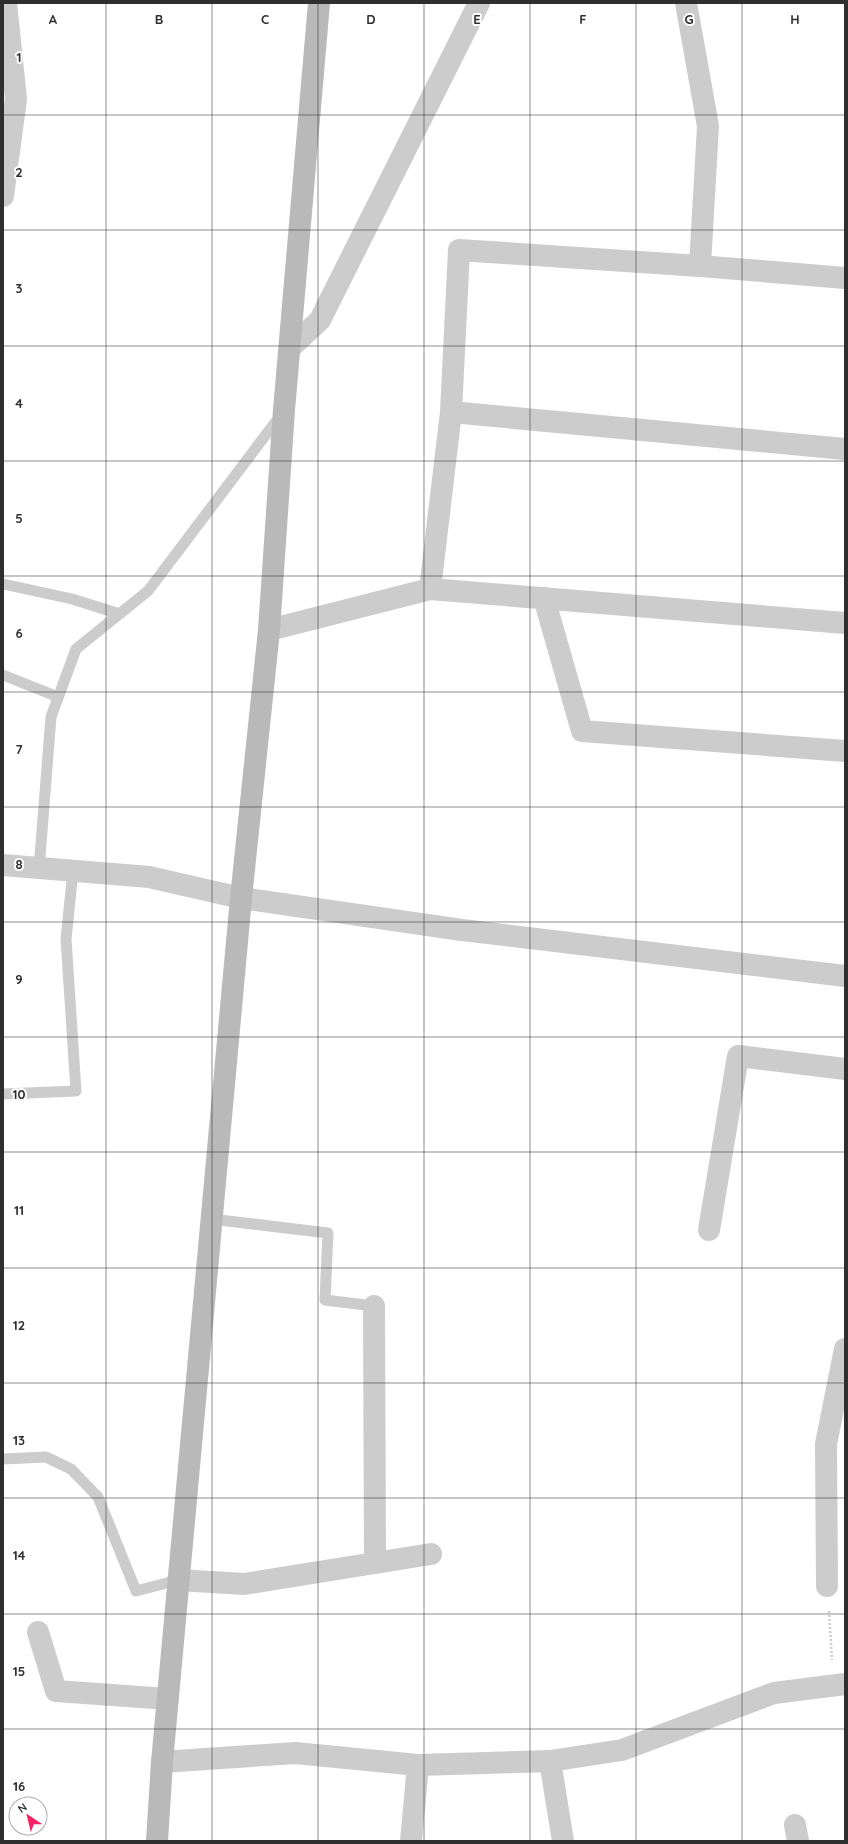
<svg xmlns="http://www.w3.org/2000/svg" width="848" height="1844" viewBox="0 0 848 1844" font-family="Quicksand,sans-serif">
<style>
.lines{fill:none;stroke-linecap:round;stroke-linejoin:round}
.path{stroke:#ccc;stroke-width:2.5;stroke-dasharray:2 2;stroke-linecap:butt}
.lane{stroke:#ccc;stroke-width:11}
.street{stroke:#ccc;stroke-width:22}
.secondary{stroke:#b9b9b9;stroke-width:22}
.grid{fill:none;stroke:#2f2f2f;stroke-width:1;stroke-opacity:0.55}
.grid-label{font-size:13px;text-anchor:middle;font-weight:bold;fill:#2f2f2f;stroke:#fff;stroke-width:4;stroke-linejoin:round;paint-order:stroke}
</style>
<rect width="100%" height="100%" fill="#fff"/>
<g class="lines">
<path class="path" d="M829,1611L832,1660"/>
<path class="lane" d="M3,584L72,599L120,614
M3,675L58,697
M39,869L51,717L76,649L148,591L280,416
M3,1094L76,1091L66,939L73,871
M211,1219L328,1233L325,1300L374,1306
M3,1459L46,1457L71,1469L98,1497L136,1591L178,1580"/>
<path class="street" d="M686,3L708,126L700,266
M3,196L16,99L6,3
M290,348L320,320L479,3
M451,412L845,449
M430,589L451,412L459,250L700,266L845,278
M544,598L582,731L845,751
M269,630L430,589L845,623
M3,865L149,877L241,898L462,930L845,976
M709,1230L738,1056L845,1069
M374,1306L375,1562
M178,1580L244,1584L431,1554
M827,1586L826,1444L845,1349
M38,1632L56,1691L168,1699
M550,1761L622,1750L774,1693L845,1684
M162,1762L295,1753L418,1765L550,1761L563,1841
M795,1825L798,1841
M411,1841L418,1765"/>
<path class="secondary" d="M157,1841L162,1762L241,898L269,630L284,410L319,3"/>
</g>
<path class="grid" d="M106,3V1841M212,3V1841M318,3V1841M424,3V1841M530,3V1841M636,3V1841M742,3V1841M3,115H845M3,230H845M3,346H845M3,461H845M3,576H845M3,692H845M3,807H845M3,922H845M3,1037H845M3,1152H845M3,1268H845M3,1383H845M3,1498H845M3,1614H845M3,1729H845"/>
<g class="grid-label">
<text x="53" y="24">A</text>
<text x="159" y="24">B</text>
<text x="265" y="24">C</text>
<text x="371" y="24">D</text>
<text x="477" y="24">E</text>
<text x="583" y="24">F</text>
<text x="689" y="24">G</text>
<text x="795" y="24">H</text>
<text x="19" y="62">1</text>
<text x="19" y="177">2</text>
<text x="19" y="293">3</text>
<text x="19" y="408">4</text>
<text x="19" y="523">5</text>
<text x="19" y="638">6</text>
<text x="19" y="754">7</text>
<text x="19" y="869">8</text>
<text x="19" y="984">9</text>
<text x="19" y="1099">10</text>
<text x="19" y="1215">11</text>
<text x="19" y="1330">12</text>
<text x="19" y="1445">13</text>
<text x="19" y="1560">14</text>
<text x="19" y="1676">15</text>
<text x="19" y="1791">16</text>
</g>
<rect width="848" height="1844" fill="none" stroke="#2f2f2f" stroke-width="8"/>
<g transform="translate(28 1816) rotate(325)"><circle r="19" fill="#ffffff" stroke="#acacac"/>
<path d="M0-3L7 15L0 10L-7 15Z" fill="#f52265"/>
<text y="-6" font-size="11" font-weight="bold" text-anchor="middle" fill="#2f2f2f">N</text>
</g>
</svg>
